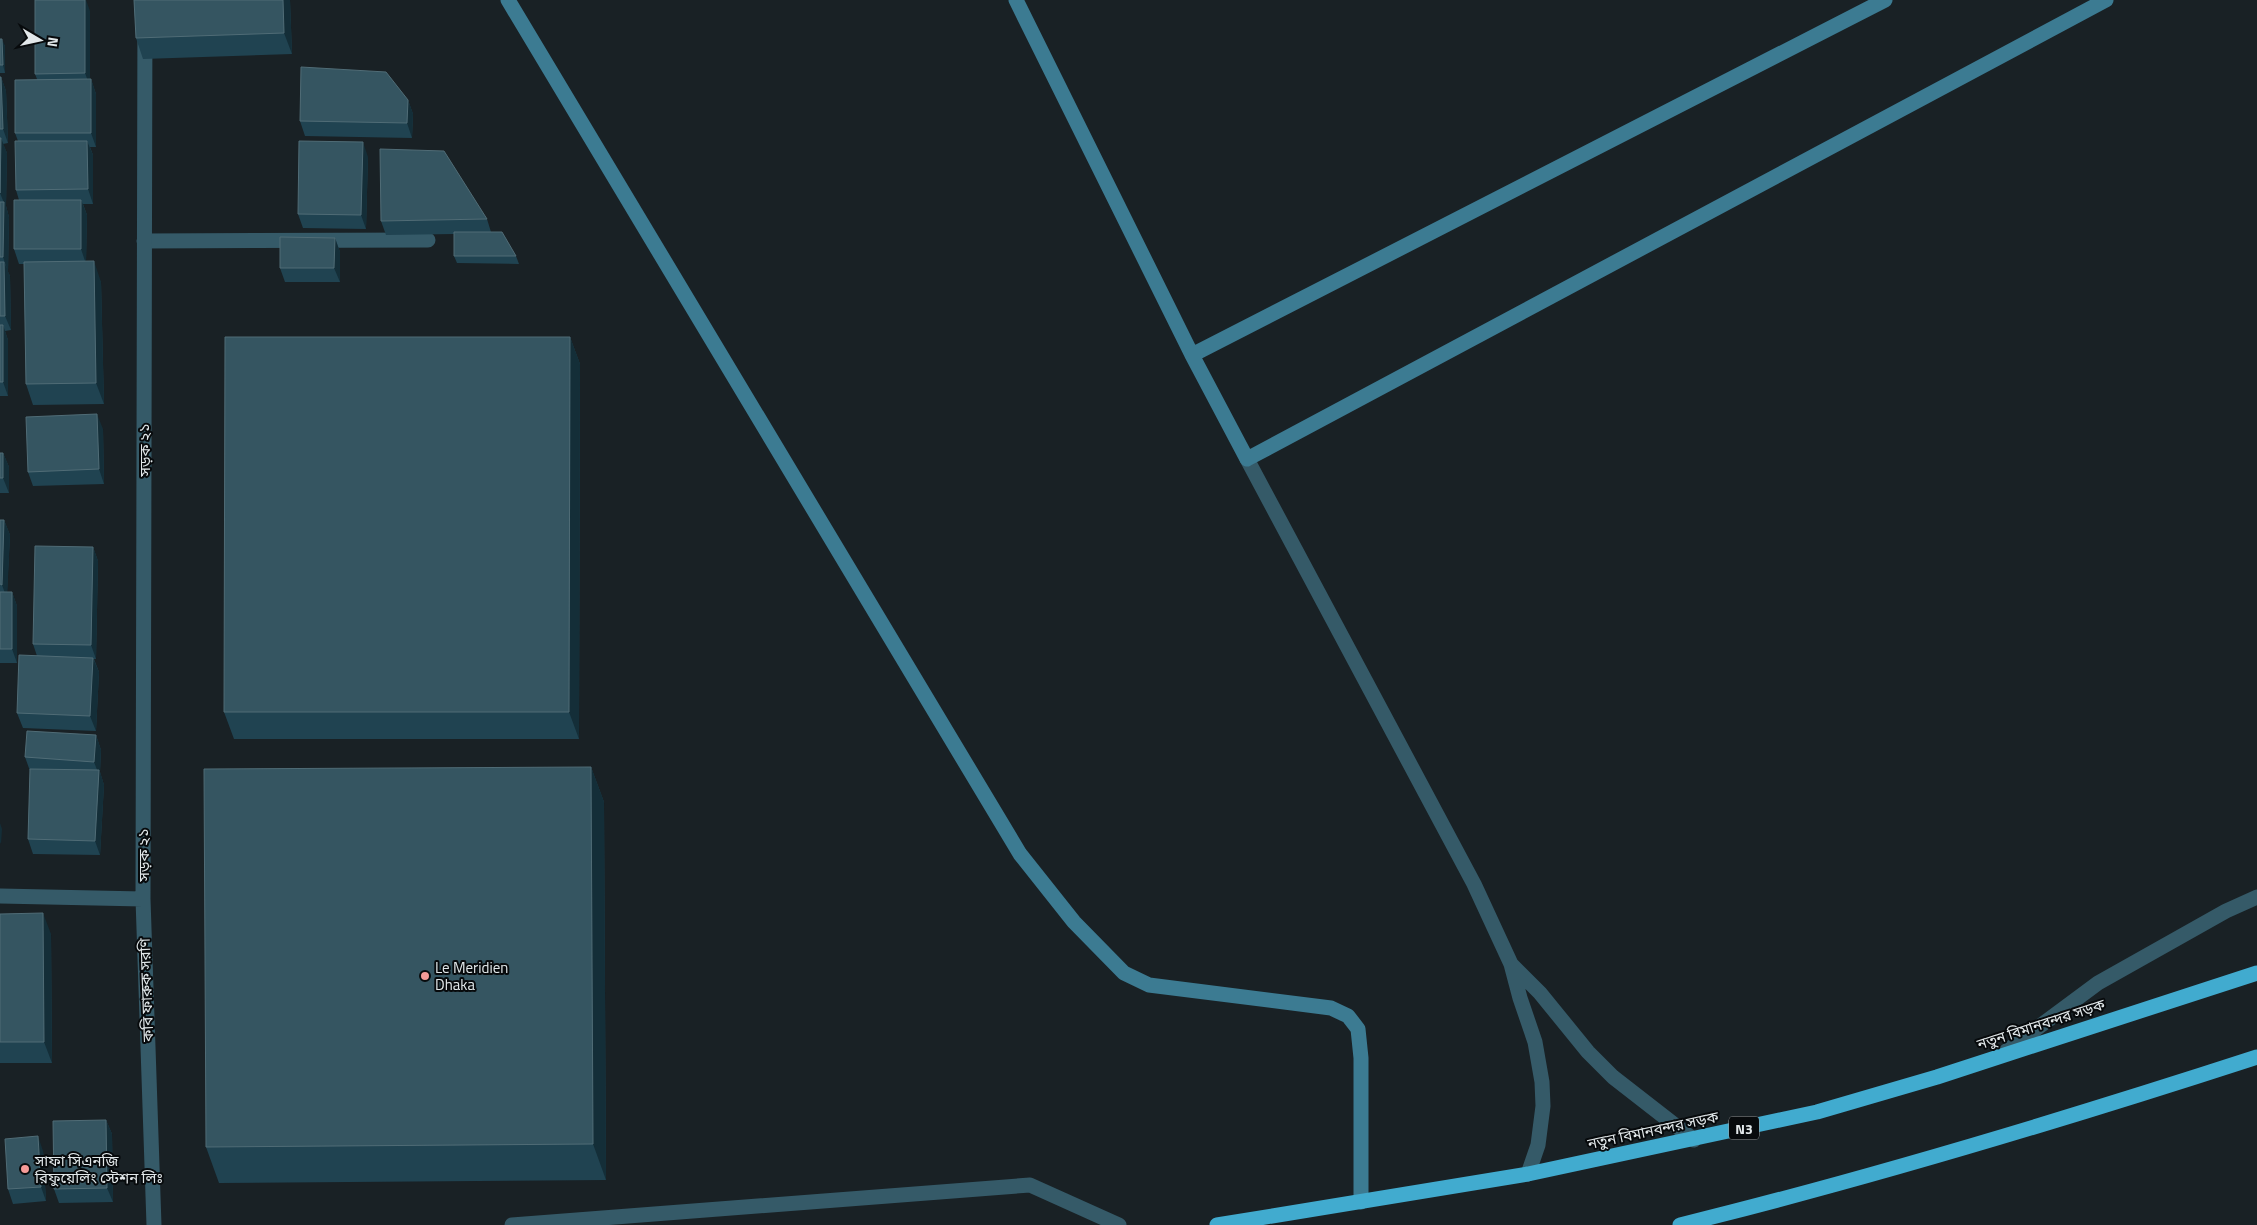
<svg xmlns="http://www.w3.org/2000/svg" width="2257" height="1225" viewBox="0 0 2257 1225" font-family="'Titillium Web','Noto Sans Bengali',sans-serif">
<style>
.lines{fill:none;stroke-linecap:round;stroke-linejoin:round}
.lane{stroke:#355a68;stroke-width:15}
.street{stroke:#355a68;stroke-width:15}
.secondary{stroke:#3c7b92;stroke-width:15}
.highway{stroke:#41abcf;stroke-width:15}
.wall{fill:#204351}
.shaded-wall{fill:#142e38}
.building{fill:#355561;stroke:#506c76}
.poi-dot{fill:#f59b98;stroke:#070a0c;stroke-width:2}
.labels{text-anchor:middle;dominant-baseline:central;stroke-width:4;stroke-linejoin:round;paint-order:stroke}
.shield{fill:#070a0c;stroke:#a0a5a7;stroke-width:1}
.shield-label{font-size:14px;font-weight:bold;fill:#e2e8ea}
.street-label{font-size:15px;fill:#e2e8ea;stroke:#070a0c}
.poi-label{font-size:15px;fill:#e2e8ea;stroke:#070a0c;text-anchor:start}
</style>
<rect width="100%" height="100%" fill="#192125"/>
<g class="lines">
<path class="lane" d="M144,241L428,240
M1247,459L1474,884L1511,964L1520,998L1535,1042L1542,1082L1543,1106L1538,1145L1528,1174
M1512,965L1540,993L1588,1052L1613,1077L1694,1140
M2001,1055L2098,983L2226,911L2257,897
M512,1225L1030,1185L1119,1225"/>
<path class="street" d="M145,0L143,899L154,1225
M0,896L143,899"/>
<path class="secondary" d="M508,0L1020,854L1074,922L1124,973L1149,985L1331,1008L1348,1016L1358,1029L1361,1058V1202
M1016,0L1192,355L1247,459L2106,0
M1192,355L1885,0"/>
<path class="highway" d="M1217,1225L1528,1174L1817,1112L1937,1077L2257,973
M1680,1225C1875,1177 2066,1119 2257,1057"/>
</g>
<path class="wall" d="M134,0H290L292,54L143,59L136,38Z
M90,11V79H91L96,94V147H90L93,155V204H83L87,215L86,261L101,282L104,404L33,405L26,384L24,264H19L14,249L19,200L16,190L18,141L15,133L37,79L35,74Z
M0,39L5,46V73H0Z
M0,77H1L6,91L8,143L3,144L7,153L6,206L9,217L8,272L10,276L11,330L5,331L8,340V396H0Z
M408,100L413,114L412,138L305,136L300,121Z
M368,157L366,229L303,228L298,214Z
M487,219L491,232L516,256L519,264L457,263L454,256V234L386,235L381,221Z
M335,238L340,252V282H285L280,268Z
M570,337L580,364L579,739H234L224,712Z
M103,429L104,484L33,486L28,472Z
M0,453H3L9,467V493H0Z
M0,520H4L10,535L7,592H12L17,606V663H0Z
M93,547L98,561L96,659H94L99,672L96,731L23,728L17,713L37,656L33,644Z
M96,735L101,750L100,772L104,785L100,855L33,854L28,839L30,771L25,757Z
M591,767L604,802L606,1180L219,1183L206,1147Z
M0,914L51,934L52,1063H0Z
M106,1120L112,1134L113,1202L59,1203L54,1189Z
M43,1151L46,1201L13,1204L8,1189Z"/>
<path class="shaded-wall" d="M85,0H86L90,11V87L85,73Z
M283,0H290L292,54L284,33Z
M2,39L5,46V73L3,65Z
M1,77L6,91L8,143L3,129Z
M91,79L96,94V147L91,133Z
M408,100L413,114L412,138L407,123Z
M1,138L7,153L6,206L9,217L8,272L3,257L4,203L0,193Z
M87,141L93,155V204L88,189Z
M363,142L368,157L366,229L361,215Z
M81,200L87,215L86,264L81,249Z
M335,238L340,252V282L334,268Z
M94,261L101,282L104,404L96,383Z
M4,262L10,276L11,330L5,316Z
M3,325L8,340V396L3,382Z
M570,337L580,364L579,739L569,712Z
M97,414L103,429L104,484L99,469Z
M3,453L9,467V493L3,478Z
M4,520L10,535L7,599L2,585Z
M93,547L98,561L96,659L91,645Z
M12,592L17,606V663L12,649Z
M93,658L99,672L96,731L90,716Z
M96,735L101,750L100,772L104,785L100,855L95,841L99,775L94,762Z
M591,767L604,802L606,1180L593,1144Z
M0,823L2,829L1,844L0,842Z
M43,913L51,934L52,1063L44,1042Z
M106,1120L112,1134L113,1202L107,1188Z
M38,1136L43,1151L46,1201L41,1187Z"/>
<path class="building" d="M35,0H85V73L35,74Z
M134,0H283L284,33L136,38Z
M0,39H2L3,65H0Z
M301,67L386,72L408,100L407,123L300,121Z
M0,77H1L3,129H0Z
M91,79V133H15V80Z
M0,138H1L0,193Z
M15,141H87L88,189L16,190Z
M299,141L363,142L361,215L298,214Z
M380,149L444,151L487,219L381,221Z
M14,200H81V249H14Z
M0,202H4L3,257H0Z
M454,232H502L516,256H454Z
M280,237L335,238L334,268H280Z
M94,261L96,383L26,384L24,262Z
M0,262H4L5,316H0Z
M0,325H3V382H0Z
M225,337H570L569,712H224Z
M97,414L99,469L28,472L26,417Z
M0,453H3V478H0Z
M0,520H4L2,585L0,584Z
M35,546L93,547L91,645L33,644Z
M0,592H12V649H0Z
M19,655L93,658L90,716L17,713Z
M27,731L96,735L94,762L25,757Z
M591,767L593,1144L206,1147L204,769Z
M30,769L99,770L95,841L28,839Z
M43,913L44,1042H0V914Z
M106,1120L107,1188L54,1189L53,1121Z
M38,1136L41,1187L8,1189L5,1139Z"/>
<g class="poi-dot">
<circle cx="425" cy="976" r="5"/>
<circle cx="25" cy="1169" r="5"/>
</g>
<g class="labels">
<rect class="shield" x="1729" y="1116.5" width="30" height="23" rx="4"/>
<g class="shield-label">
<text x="1744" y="1128">N3</text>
</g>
<g class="street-label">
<text transform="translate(144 450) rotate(-90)">সড়ক ২১</text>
<text transform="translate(143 855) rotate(-90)">সড়ক ২১</text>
<text transform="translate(146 990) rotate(-92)">কবি ফারুক সরণি</text>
<text transform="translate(2041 1024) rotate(-18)">নতুন বিমানবন্দর সড়ক</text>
<text transform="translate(1653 1130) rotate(-12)">নতুন বিমানবন্দর সড়ক</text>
</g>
<g class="poi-label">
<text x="435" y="967">Le Meridien<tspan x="435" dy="17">Dhaka</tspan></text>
<text x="35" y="1160">সাফা সিএনজি<tspan x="35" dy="17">রিফুয়েলিং স্টেশন লিঃ</tspan></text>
</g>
</g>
<g transform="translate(40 40) rotate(99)" stroke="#070a0c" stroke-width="4" paint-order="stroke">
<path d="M0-4L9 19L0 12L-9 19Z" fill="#e2e8ea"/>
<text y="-8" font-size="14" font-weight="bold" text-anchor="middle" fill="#e2e8ea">N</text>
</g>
</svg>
